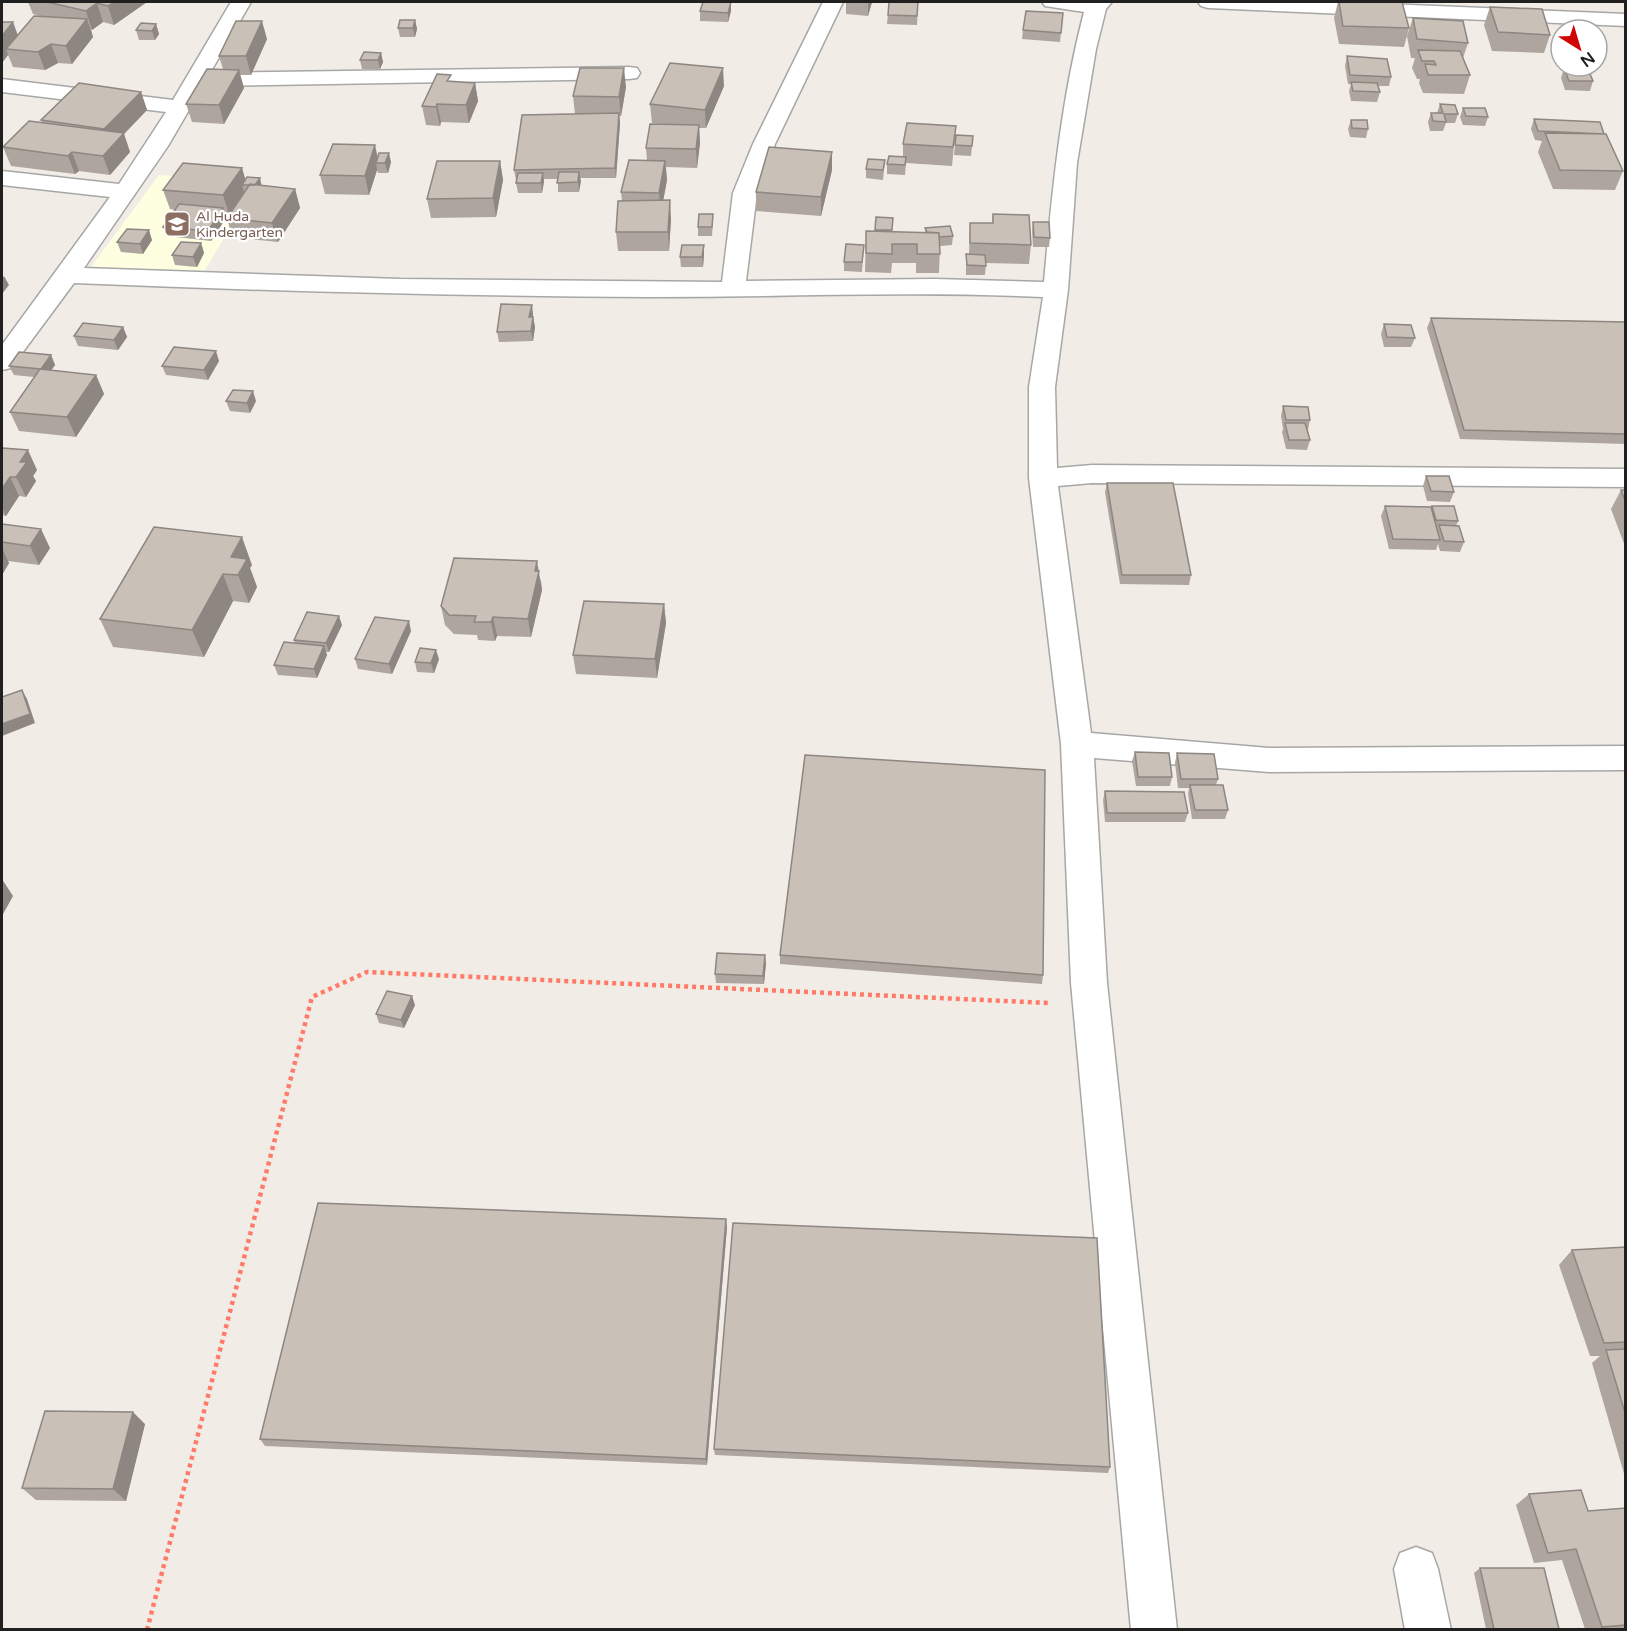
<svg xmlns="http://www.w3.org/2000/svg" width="1627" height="1631" viewBox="0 0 1627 1631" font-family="'Varela Round',sans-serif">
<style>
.education{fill:#feffe1}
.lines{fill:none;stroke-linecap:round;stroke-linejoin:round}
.minor-casing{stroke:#a7a7a7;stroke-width:3}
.path{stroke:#ff7b69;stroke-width:4.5;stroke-dasharray:4 4;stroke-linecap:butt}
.minor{fill:#fff;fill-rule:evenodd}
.wall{fill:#ada59e}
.shaded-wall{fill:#8d8681}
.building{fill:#c9c0b8;stroke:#8d8681;stroke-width:1.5}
.labels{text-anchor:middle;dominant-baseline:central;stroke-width:4.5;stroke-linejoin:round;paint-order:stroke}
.far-education-label{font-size:14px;fill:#785e54;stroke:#fff;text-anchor:start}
</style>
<rect width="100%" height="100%" fill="#f1ede6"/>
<path class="education" d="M159,175L258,182L203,273L91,267Z"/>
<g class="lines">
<defs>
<path id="minor" d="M231,2H251L210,73L629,67L637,68L640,73L637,78L629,79L203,86L168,146L84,268L400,279L722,282L733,193L753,144L823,2H843L775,144L757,193L746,281L935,279L1044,282C1052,191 1061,100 1084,12L1045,6L1042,2H1112L1106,9L1096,49L1077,163L1068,290L1055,387L1057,468L1092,465L1626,469V487L1092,483L1058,486L1091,733L1269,748L1626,746V770L1269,772L1094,758L1107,983L1177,1630H1131L1071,983L1061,744L1029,478V387L1043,297C911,291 780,297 648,297C457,296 265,291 74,283L11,368L2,370V345L110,197L2,185V171L119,184L166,112L2,92V79L173,100Z
M1198,2H1339L1626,14V26L1208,8L1201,6Z
M1416,1547L1432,1553L1438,1569L1451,1630H1405L1394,1569L1400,1553Z"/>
</defs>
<use href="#minor" class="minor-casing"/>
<path class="path" d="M147,1630L312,997L367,972L1049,1003"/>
<use href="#minor" class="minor"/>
</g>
<path class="wall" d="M28,2H147L114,25L103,22L92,30L91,29L93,37L72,64L58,63L45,70L13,67L8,55L2,63V22L17,35L40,16L33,14Z
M731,2V11L728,22L700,21V11Z
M846,2H872L868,16L846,14Z
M889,2H918L917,25L887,24Z
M1338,2H1387L1409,28L1404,47L1339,44L1334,18Z
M1490,7L1550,35L1544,53L1492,51L1484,25Z
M1063,13L1060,42L1022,39L1023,30Z
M1413,18L1468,43L1463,58L1470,75L1464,94L1423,93L1419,83L1420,79H1417L1412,68L1415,58H1411L1407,36Z
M415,20L417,29L415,37H400L398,28Z
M156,24L159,34L155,40H139L136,30Z
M267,39L251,75H240L244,88L224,124L192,122L186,104L223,69L219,56Z
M381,53L383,62L380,69H362L360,60Z
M1347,56L1391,77L1389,86H1378L1380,92L1377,102L1351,101L1349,91L1351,84H1348L1345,66Z
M1564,68L1593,81L1590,91L1565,90L1561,78Z
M452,82L475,83L478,101L469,123L441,122L440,126L426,125L422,106Z
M724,86L706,128H699L700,143L697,168L666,167L667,180L663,201L671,219L669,251H618L616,232L622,201L621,192L647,161L646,148L664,124L652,123L650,104Z
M626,87L621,116H619L620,123L616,178H580L579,192H558V179H544L542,193H518L516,183L517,180H516L514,170L575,114L573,96Z
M141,92L147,110L124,134L130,152L110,175L79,171L75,174L11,166L3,147L42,123L41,120Z
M1440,104L1458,114L1455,123H1446L1443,131H1430L1428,122L1431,113H1437Z
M1463,108L1488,117L1485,126L1463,125L1460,117Z
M1534,119L1604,134L1623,171L1615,190L1553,189L1538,152L1542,141L1535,140L1531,129Z
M1351,120L1368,129L1366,138L1350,137L1348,129Z
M973,136L971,156L954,155L955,145Z
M903,144L954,145L952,166L906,163L905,175L887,174V164L903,157Z
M378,157L391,162L388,173H378L377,170L369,195L325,194L320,175Z
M885,160L883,180L866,178V169Z
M500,161L503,180L496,217L431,218L427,199Z
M242,168L245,180L262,185L295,189L300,208L278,242L232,237L227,218L229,214H225L226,218L211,241L167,236L163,227L175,210L170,209L163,190Z
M832,170L821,216L756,211V192Z
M993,214L1031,245L1029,264L986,263L985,275H966V254H969L970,223H992Z
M876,217L893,218L892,232H925V228L953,236L952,245L940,246L939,273H916V263H892L891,273L865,272L866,231H875Z
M1033,222L1050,238L1049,247H1033L1032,232Z
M713,223L712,236H698V227Z
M152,240L143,254L121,252L117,242Z
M201,243L204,253L197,267L175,265L172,255Z
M864,245L862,272L844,271V262Z
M704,254L703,267H681L680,257Z
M533,314V317L535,327L533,341L499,342L497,332Z
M1431,318L1626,322V444L1460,439L1427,328Z
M1384,324L1415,338L1411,347H1384L1381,334Z
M123,327L127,337L118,350L78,346L74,336Z
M51,355L55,365L51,370L96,375L104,394L76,437L19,431L10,412L34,377L14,375L9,366Z
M219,361L208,380L166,375L162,366Z
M226,401H256L250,413L230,411Z
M1283,406L1310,420L1308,430L1310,440L1307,450L1286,449L1282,432L1283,429L1281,416Z
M2,448L37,470L33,476L36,481L26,497L19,496L6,516L2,515Z
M1426,476L1454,492L1450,502L1427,501L1423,486Z
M1107,483L1191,575L1189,585L1120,584L1105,492Z
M1621,490H1626V549L1611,509Z
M1385,506L1431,507L1432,506L1458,521L1456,526L1464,542L1460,552L1440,551L1438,544L1436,550L1389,549L1381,516Z
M2,524L50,548L39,565L8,561L9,563L2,575Z
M154,527L252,565L250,568L257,587L249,603L233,601L204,657L113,647L100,619Z
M541,580L542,590L531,637L497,636L495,641L478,640L477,635L454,634L445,625L441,606Z
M664,604L666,623L657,678L576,674L573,655Z
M342,625L329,652H326L327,655L317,678L278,675L274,665L295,643L294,640Z
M411,631L392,674L358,669L355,659Z
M439,659L434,673L417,672L415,662Z
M1135,752L1172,777L1170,786H1136L1132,761Z
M1177,753L1218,779L1216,785L1228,810L1225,819H1192L1188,794L1189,788H1178L1175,763Z
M1105,791L1188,813L1185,822H1105L1103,800Z
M780,955L1043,975L1042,984L780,964Z
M766,963L764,984L716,983L715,974Z
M415,1005L404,1028L379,1023L376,1014Z
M727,1227L707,1465L265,1446L260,1439Z
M1626,1247V1477H1625L1592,1363L1600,1356H1590L1559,1265L1572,1250Z
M145,1424L126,1501L36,1500L22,1488Z
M714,1449L1110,1467L1108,1473L715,1455Z
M1529,1494L1588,1511L1626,1508V1629H1585L1562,1560L1534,1563L1516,1505Z
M1480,1568L1559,1629H1486L1474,1573Z"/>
<path class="shaded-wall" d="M115,2H147L114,25L108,6Z
M731,2V11L728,22V13Z
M868,2H872L868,16Z
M97,3L103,22L92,30L86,11Z
M87,19L93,37L72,64L66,46Z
M415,20L417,29L415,37L413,28Z
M262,21L267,39L251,75L246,56Z
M13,22L20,41L6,49L8,55L2,63V36Z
M156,24L159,34L155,40L152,31Z
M51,44L58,63L45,70L38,52Z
M381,53L383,62L380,69L378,60Z
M624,68L626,87L621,116L619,97Z
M723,68L724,86L706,128L705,110Z
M239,70L244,88L224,124L219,105Z
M475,83L478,101L469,123L466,105Z
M141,92L147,110L124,134L130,152L110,175L103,156L111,148L104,129Z
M437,104L441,122L440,126L436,107Z
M619,113L620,123L616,178L615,168Z
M699,125L700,143L697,168L696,149Z
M375,145L379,163H376L377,170L369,195L365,176Z
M72,152L79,171L75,174L68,156Z
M832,152V170L821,216V197Z
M389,153L391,162L388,173L385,163Z
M500,161L503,180L496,217L493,198Z
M665,161L667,180L661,212L659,193Z
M242,168L247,185H242L244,192L229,214L223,195Z
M579,172L581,181L579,192L578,182Z
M543,173L544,182L542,193L541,183Z
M260,178L262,187L254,186Z
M295,189L300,208L278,242L272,223Z
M670,200L671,219L669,251L668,232Z
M223,208L226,218L211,241L208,231Z
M149,230L152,240L143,254L140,244Z
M201,243L204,253L197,267L193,257Z
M704,245V254L703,267L702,257Z
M4,276L9,285L2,294V279Z
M532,305L533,314L531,327L529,317Z
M533,317L535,327L533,341L531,331Z
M123,327L127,337L118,350L114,340Z
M216,351L219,361L208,380L204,370Z
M51,355L55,365L45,379L41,369Z
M96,375L104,394L76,437L67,417Z
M253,391L256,401L250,413L247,403Z
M28,450L37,470L33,476L36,481L26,497L16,477L20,462Z
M10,477L19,496L6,516L2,507V489Z
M41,529L50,548L39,565L30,546Z
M242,537L252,565L250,568L257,587L249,603L231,557Z
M2,548L9,563L2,575Z
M537,561L542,590L531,637L528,619Z
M223,574L233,601L204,657L192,630Z
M664,604L666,623L657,678L655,659Z
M339,616L342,625L329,652L326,643Z
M493,617L497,636L495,641L491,622Z
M409,621L411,631L392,674L389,664Z
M324,646L327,655L317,678L314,669Z
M436,650L439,659L434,673L431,663Z
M22,690L27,699L35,723L2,736V724Z
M2,879L13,896L2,916Z
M765,955L766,963L764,984L763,976Z
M412,996L415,1005L404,1028L401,1020Z
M726,1219L727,1227L707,1465L706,1459Z
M133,1412L145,1424L126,1501L113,1489Z"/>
<path class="building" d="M47,2H115L108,6L97,3L86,11Z
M703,2H731L728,13L700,11Z
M889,2H918L917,16L888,15Z
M1339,2H1402L1409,28L1343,26Z
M1490,7L1542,9L1550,35L1498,32Z
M1026,11L1063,13L1061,33L1023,30Z
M34,16L87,19L66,46L51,44L38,52L6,49Z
M1413,18L1463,21L1468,43L1417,39Z
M400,20H415L413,28H398Z
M236,21H262L246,56H219Z
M2,22H13L2,36Z
M141,23L156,24L152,31L136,30Z
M1418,50L1460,51L1470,75H1428L1425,64L1436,65L1434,61H1422Z
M364,52L381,53L378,60H360Z
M1347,56L1387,59L1391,77L1350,75Z
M670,63L723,68L705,110L650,104Z
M580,68H624L619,97L573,96Z
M1564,68L1588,69L1593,81H1569Z
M207,69L239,70L219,105L186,104Z
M437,74L451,75L447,81L475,83L466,105L437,104L436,107L422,106Z
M1351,82L1377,83L1380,92L1353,91Z
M79,83L141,92L104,129L41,120Z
M1440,104L1455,105L1458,114H1444L1446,122L1433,121L1431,113H1443Z
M1463,108H1485L1488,117L1466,116Z
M619,113L615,168L514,170L522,115Z
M1534,119L1600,122L1604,134L1538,131Z
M1351,120H1367L1368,129L1352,128Z
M29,121L124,133L103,156L72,152L68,156L3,147Z
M907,123L956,126L953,147L903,144Z
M650,124L699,125L696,149L646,148Z
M1545,133L1606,134L1623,171L1560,170Z
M956,135L973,136L972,146L955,145Z
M333,144L375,145L365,176L320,175Z
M769,147L832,152L821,197L756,192Z
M379,153H389L385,163H376Z
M889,156L906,157L905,165L887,164Z
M868,159L885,160L883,170L866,169Z
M629,160L665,161L659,193L621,192Z
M437,161H500L493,198L427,199Z
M183,163L242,168L223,195L163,190Z
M559,172H579L578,182L557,183Z
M518,173H543L541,183H516Z
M247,177L260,178L255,185H242Z
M250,184L295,189L272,223L227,218Z
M670,200L668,232H616L618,201Z
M179,204L223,208L208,231L163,227Z
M699,214H713L712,227H698Z
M993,214L1029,215L1031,245L970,243V223H993Z
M876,217L893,218L892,230H875Z
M1033,222H1049L1050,238L1034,237Z
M950,226L953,236L939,237V233L927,232L925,228Z
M127,229L149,230L140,244L117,242Z
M866,231L939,233L940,254H917V244H892V254L866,253Z
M181,242L201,243L193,257L172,255Z
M846,244L864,245L862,262H844Z
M682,245H704L702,257H680Z
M966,254L985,255L986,266L967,265Z
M501,304L532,305L529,317H533L531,331L497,332Z
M1431,318L1626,322V434L1464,430Z
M83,323L123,327L114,340L74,336Z
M1384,324L1411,325L1415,338L1387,337Z
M174,347L216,351L204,370L162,366Z
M19,352L51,355L41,369L9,366Z
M40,369L96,375L67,417L10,412Z
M233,390L253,391L247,403L226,401Z
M1283,406L1308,407L1310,420H1286Z
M1285,423H1305L1310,440H1289Z
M2,448L28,450L20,462H27L16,477H10L2,489Z
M1426,476H1449L1454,492L1431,491Z
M1107,483H1173L1191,575H1122Z
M1621,490H1626V503Z
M1385,506L1431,507L1440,540L1393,539Z
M1432,506H1454L1458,521L1436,520Z
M2,524L41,529L30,546L2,542Z
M1439,525L1459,526L1464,542L1444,541Z
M154,527L242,537L231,557L247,559L238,575L223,574L192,630L100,619Z
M454,558L537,561L535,571H539L528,619L493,617L491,622H474L476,616L449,615L441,606Z
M584,601L664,604L655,659L573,655Z
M307,612L339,616L326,643L294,640Z
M375,617L409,621L389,664L355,659Z
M284,642L324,646L314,669L274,665Z
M420,648L436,650L431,663L415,662Z
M22,690L30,714L2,724V697Z
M1135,752L1169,753L1172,777H1138Z
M1177,753L1214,754L1218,779H1181Z
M805,755L1045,770L1043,975L780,955Z
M1190,785H1223L1228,810H1195Z
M1105,791L1184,792L1188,813H1107Z
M717,953L765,955L763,976L715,974Z
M387,991L412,996L401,1020L376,1014Z
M318,1203L726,1219L706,1459L260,1439Z
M733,1223L1097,1238L1110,1467L714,1449Z
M1626,1247V1342L1604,1343L1572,1250Z
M1626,1349V1416L1606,1350Z
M45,1411L133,1412L113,1489L22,1488Z
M1581,1490L1588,1511L1626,1508V1625L1602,1627L1576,1549L1548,1553L1529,1494Z
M1480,1568H1544L1559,1629H1494Z"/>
<defs>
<symbol id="school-square" viewBox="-11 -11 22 22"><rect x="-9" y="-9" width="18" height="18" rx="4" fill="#8d6e63" stroke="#fff"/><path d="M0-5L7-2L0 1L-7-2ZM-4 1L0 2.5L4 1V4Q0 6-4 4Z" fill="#fff"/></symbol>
</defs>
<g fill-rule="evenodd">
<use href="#school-square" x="162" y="209" width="30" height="30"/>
</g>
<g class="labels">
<g class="far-education-label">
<text x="196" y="216">Al Huda<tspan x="196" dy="16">Kindergarten</tspan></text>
</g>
</g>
<rect width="1627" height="1631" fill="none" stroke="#202020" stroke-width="6"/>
<g transform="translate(1579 48) rotate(143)"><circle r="28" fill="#ffffff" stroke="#a6a6a6" stroke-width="1.5"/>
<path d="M0-4.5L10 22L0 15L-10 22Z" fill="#d00400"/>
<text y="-9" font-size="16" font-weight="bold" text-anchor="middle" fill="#202020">N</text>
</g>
</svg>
